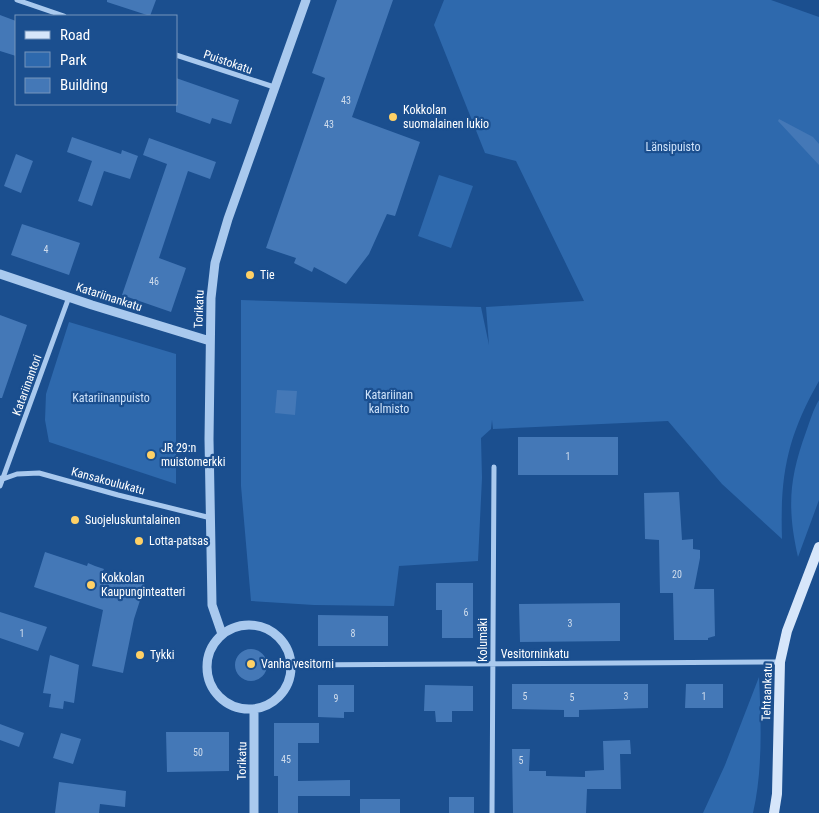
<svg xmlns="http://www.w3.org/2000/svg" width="819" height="813" viewBox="0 0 819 813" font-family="'Roboto Condensed',sans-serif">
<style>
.green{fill:#2e69ad}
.building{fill:#4478b7}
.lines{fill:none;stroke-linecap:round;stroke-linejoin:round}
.minor{stroke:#a9c9ee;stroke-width:5}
.tertiary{stroke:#a9c9ee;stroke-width:9}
.secondary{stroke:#d6e6fa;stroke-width:10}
.poi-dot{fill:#ffd166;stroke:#1b4f8f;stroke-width:2}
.labels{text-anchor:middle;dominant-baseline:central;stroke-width:4.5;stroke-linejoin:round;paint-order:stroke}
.number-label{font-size:10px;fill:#d0dded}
.street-label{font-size:12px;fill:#fff;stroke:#1b4f8f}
.poi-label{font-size:12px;fill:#fff;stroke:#1b4f8f;text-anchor:start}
.park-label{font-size:12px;fill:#cfe3fa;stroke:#1b4f8f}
</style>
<rect width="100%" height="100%" fill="#1b4f8f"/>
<path class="green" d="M444,0H771L819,17V381C787,437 780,475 782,539L722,484L668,421L493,429L492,420L491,429L481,438L482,478L478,561L399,566L394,606L314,605L251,601L241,486V300L481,307L489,345L486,307L584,301L516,161L485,153L434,25Z
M439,175L473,186L451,248L418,236Z
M69,322L176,354V484L49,442L45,420L46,394Z
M819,400V500L798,557C787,508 789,479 806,432C810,421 813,410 819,400Z
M759,677C761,722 763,769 753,813H703L725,765Z"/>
<path class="building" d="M107,0H156L150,16L107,2Z
M337,0H393L352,117L420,142L395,216L387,214L369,254L346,284L314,267L312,272L294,263L296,258L266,248L325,78L312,73Z
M0,15L16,21V56L0,51Z
M176,78L239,100L231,124L212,118L210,124L176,112Z
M779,119L813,137L819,144V165L778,121Z
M72,137L121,154L122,150L138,156L130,179L104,171L92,206L78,201L92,161L67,152Z
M149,138L216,162L210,179L188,171L159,258L186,268L171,312L122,295L167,164L143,155Z
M16,154L33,161L21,193L4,186Z
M22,224L80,243L69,275L11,255Z
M0,315L27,325L2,398H0Z
M277,390L297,391L295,415L275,413Z
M518,437H618V475H518Z
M679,492L682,540L693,539V549L700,550V558L694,589H714L715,636L708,638V640H674L673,593H660L659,540L645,539L644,493Z
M45,552L87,566L88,563L95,566L104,569L103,571L145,585L134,619L123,673L92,666L103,610L34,587Z
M436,583H473V638H442V610H436Z
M620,603V641L520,642L519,604Z
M0,612L47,627L38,651L0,638Z
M318,615L388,616V646H318Z
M235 665a16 16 0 1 1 32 0a16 16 0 1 1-32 0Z
M50,655L79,665L74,703L64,701L63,709L49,707L51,694L43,693Z
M512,684H648V708L579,710V717H564V710L512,709Z
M686,684H723V708H685Z
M318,685H354V712H344V718L318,717Z
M425,685L473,686V711H452V722H436L435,711H424Z
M274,723H319V743H298V781L350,780V796H298V813H278V776H274Z
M0,724L24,733L19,747L0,740Z
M166,732H229V771L167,772Z
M61,733L81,739L73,764L53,758Z
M630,740L631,754H620L621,789H587L586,813H513L512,749H530L529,771H546V776L585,777V771L604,770L603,741Z
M59,782L126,791L125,807L100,804L99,813H55Z
M449,797H474V813H449Z
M360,799H400V813H360Z"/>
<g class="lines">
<path class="minor" d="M17,0L64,16
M176,55L274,87
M0,478L3,479L17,474L39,473L118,495L211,518
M0,486L69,297
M291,665L780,662
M492,813L494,467"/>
<path class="tertiary" d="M0,274L92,305L210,341
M207 667a42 42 0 1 1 84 0a42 42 0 1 1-84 0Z
M222,634L212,605L209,439L211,298L215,263L228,219L306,0
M254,813V709"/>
<path class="secondary" d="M774,813L777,794L780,662L787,631L819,547"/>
</g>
<g class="poi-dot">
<circle cx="393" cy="117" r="5"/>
<circle cx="250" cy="275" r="5"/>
<circle cx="151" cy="455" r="5"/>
<circle cx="75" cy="520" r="5"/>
<circle cx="139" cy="541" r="5"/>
<circle cx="91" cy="585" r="5"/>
<circle cx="140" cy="655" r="5"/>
<circle cx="251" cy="664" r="5"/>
</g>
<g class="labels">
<g class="number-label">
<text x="346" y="100">43</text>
<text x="329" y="124">43</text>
<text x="46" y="249">4</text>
<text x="154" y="281">46</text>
<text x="568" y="456">1</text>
<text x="677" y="574">20</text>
<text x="466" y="612">6</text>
<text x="570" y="623">3</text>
<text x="22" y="633">1</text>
<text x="353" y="633">8</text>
<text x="525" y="696">5</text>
<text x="626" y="696">3</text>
<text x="704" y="696">1</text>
<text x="572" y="697">5</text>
<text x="336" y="698">9</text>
<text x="198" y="752">50</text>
<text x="286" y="759">45</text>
<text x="521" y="760">5</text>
</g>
<g class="street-label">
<text transform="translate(228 62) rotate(19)">Puistokatu</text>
<text transform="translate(109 297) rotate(18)">Katariinankatu</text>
<text transform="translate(199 309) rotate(-88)">Torikatu</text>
<text transform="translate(27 385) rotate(-70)">Katariinantori</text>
<text transform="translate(108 481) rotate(15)">Kansakoulukatu</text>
<text transform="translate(483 640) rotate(-90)">Kolumäki</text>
<text x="535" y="654">Vesitorninkatu</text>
<text transform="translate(767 692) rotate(-88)">Tehtaankatu</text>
<text transform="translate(242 761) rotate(-89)">Torikatu</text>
</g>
<g class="poi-label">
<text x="403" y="110">Kokkolan<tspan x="403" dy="14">suomalainen lukio</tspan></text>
<text x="260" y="275">Tie</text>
<text x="161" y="448">JR 29:n<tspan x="161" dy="14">muistomerkki</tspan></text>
<text x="85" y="520">Suojeluskuntalainen</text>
<text x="149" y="541">Lotta-patsas</text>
<text x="101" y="578">Kokkolan<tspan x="101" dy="14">Kaupunginteatteri</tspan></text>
<text x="150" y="655">Tykki</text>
<text x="261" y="664">Vanha vesitorni</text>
</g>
<g class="park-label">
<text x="673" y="147">Länsipuisto</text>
<text x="389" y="395">Katariinan<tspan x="389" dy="14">kalmisto</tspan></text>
<text x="111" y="398">Katariinanpuisto</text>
</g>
</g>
<rect x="15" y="15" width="162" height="90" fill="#1b4f8f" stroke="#7695bc"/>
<rect x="25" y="31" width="25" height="8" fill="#d6e6fa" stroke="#7695bc"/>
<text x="60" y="40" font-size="15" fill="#ffffff">Road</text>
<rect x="25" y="52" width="25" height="15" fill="#2e69ad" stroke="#7695bc"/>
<text x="60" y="65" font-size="15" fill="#ffffff">Park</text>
<rect x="25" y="78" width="25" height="15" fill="#4478b7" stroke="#7695bc"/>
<text x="60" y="90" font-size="15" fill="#ffffff">Building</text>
</svg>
